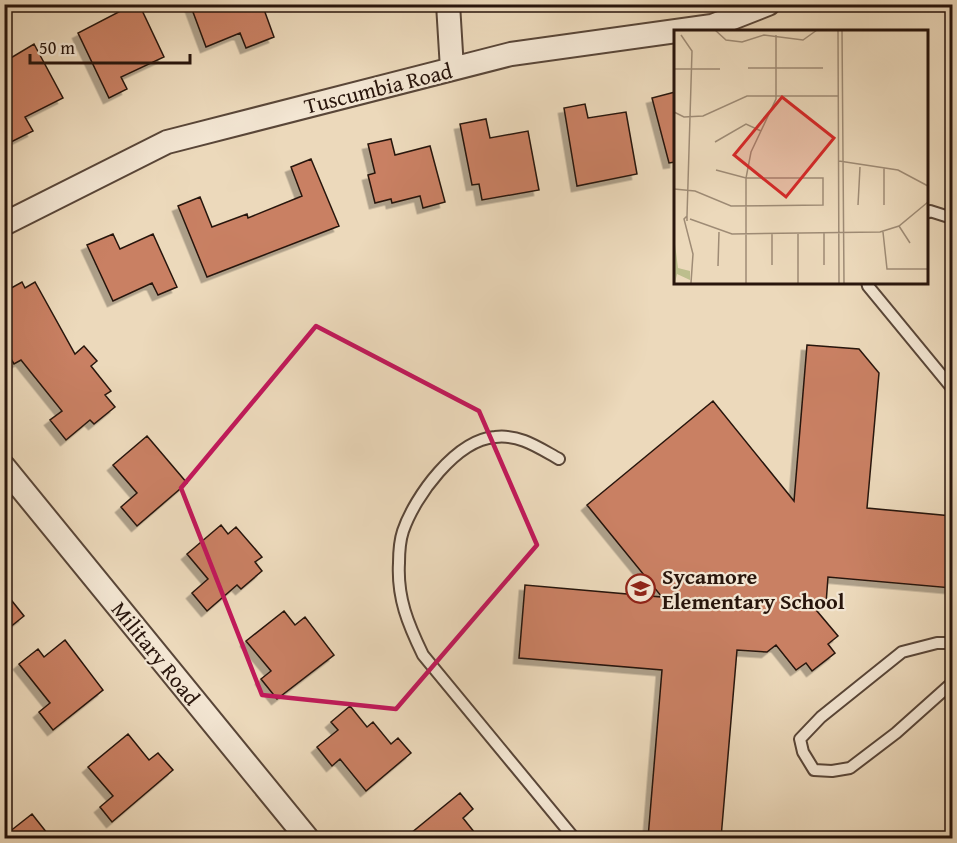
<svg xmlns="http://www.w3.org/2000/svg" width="957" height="843" viewBox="0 0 957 843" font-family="'Gentium Book Plus',serif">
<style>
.building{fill:#c98063;stroke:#28150c;stroke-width:1.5;filter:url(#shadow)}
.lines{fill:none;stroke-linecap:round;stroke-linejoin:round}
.lane-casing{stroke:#594638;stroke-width:14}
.street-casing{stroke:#594638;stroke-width:26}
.lane{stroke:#f3e6d3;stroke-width:10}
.street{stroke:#f3e6d3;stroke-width:22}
.marked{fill:none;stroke:#c2185b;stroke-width:4.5;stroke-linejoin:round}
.labels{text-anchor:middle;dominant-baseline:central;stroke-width:4.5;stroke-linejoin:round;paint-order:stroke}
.street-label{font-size:22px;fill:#28150c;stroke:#f3e6d3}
.poi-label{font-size:22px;font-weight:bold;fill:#28150c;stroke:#f3e6d3;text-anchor:start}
.inset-road{fill:none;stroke:#9e8b75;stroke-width:1.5}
.view{fill:#d62828;fill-opacity:0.15;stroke:#d62828;stroke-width:3}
.inset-edge{fill:none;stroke:#28150c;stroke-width:3}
</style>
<defs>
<filter id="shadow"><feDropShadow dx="-5.5" dy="5.5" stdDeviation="0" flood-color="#0004"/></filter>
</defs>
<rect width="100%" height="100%" fill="#ecd9bb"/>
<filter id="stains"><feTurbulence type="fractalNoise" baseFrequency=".00333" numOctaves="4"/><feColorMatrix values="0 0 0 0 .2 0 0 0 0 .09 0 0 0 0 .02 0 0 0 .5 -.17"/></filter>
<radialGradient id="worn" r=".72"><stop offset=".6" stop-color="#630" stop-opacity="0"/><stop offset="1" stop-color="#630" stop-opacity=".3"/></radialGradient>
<path class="building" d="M134,4H139L164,57L121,77L127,89L109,98L78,33Z
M190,4H262L274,37L246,48L240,33L206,47Z
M34,44L63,98L25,117L33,131L11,142L4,130V62Z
M675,92V162L669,163L652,98Z
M585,104L588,118L626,112L637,174L577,186L564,108Z
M486,119L490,138L528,131L539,190L482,200L479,184L472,185L460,124Z
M391,139L395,155L430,146L445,202L423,208L420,196L392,203L391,199L375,203L368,175L375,173L368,144Z
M311,159L339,226L207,277L178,206L200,197L212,227L247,214L248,218L302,196L291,167Z
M113,234L120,249L153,234L177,287L158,295L152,283L113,301L87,245Z
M22,282L25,288L35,282L75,354L84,346L97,361L91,366L111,391L105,395L115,407L94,424L90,420L66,440L50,420L62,411L21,360L14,364L4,347V292Z
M807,345L859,349L879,373L867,508L952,516V588L828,577L826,604L817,611L838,636L828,644L835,653L812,671L806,663L796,670L776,645L767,652L737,650L721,838H648L662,670L519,658L525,585L662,597L587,505L713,401L794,501Z
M147,436L187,483L137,526L121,507L137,493L113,465Z
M221,525L228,534L236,527L262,557L255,562L262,571L241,589L237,585L207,611L192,593L208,579L187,554Z
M4,591L24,616L4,632Z
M284,611L295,625L305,617L334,655L277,699L261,679L271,671L246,641Z
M65,640L103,690L53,730L39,712L50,703L19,664L38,649L44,657Z
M350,706L367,727L373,722L391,744L398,738L411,753L366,791L340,759L332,766L317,747L338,730L331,722Z
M128,734L149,760L158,753L173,770L112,822L100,807L113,796L88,767Z
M460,793L473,809L463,818L479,838H405Z
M32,814L51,838H4V836Z"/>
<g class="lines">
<defs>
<path id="lane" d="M926,213L930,211L952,218
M867,282L868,286L952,388
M559,459C539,448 520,434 495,437C456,440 415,496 403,531C400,540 399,553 399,563C397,598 408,624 423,655L574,838
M952,643H937L902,652L821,717L800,739L803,752L814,770L832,771L850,768L896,733L952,683"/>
<path id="street" d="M448,4L452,69
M4,224L167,142L511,54L712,26L768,4
M4,467L307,838"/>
</defs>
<use href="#lane" class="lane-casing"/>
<use href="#street" class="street-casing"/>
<use href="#lane" class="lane"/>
<use href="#street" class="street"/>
</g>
<path class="marked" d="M316,326L479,411L537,545L396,709L262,695L181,488Z"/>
<defs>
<symbol id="school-ring" viewBox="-11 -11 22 22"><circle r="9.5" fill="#f3e6d3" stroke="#8f2418" stroke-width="1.5"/><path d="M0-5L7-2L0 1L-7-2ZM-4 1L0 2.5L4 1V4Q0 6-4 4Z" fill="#8f2418"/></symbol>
</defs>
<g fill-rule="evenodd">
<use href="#school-ring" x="624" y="572" width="33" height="33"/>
</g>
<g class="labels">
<g class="street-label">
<text transform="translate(378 88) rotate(-14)">Tuscumbia Road</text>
<text transform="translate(156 653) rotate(51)">Military Road</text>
</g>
<g class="poi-label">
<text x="662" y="576">Sycamore<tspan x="662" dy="25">Elementary School</tspan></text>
</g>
</g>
<g transform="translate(674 30)">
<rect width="254" height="254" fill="#ecd9bb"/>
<path d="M0,206L4,238L16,241V250L3,244L1,253Z" fill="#bdbe8d"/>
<path class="inset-road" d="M41,0L52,10L68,12L90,5L129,10L143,0M164,0L165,253M168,0L170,253M7,5L18,21L13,186M74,38H149M0,39H46M0,82L10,87L29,86L73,66H164M41,112L72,94L87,101M165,131L224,140L254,156M0,159L21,161L57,176L149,175V148H72L42,140M184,175L186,137M210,175V138M16,189L58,204L206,202L225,196L254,172M13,191V186L10,189L19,224L17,253M225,196L236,213M209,202L213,239H254M98,203V235M124,203V253M150,203V235M44,236L45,202M72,253V148L77,122L102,69V5"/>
<path class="view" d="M108,67L160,108L112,167L60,125Z"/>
<rect width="254" height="254" class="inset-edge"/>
</g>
<rect width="957" height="843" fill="none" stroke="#ecd9bb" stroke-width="24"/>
<rect x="6" y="6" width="945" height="831" fill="none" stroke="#28150c" stroke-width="3"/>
<rect x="12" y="12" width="933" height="819" fill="none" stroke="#28150c" stroke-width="1.5"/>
<path d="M30 54v9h160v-9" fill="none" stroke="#28150c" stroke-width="3"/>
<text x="39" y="54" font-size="18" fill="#28150c" stroke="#f3e6d3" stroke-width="4.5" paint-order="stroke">50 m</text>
<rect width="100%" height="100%" filter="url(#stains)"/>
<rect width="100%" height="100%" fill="url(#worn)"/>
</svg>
